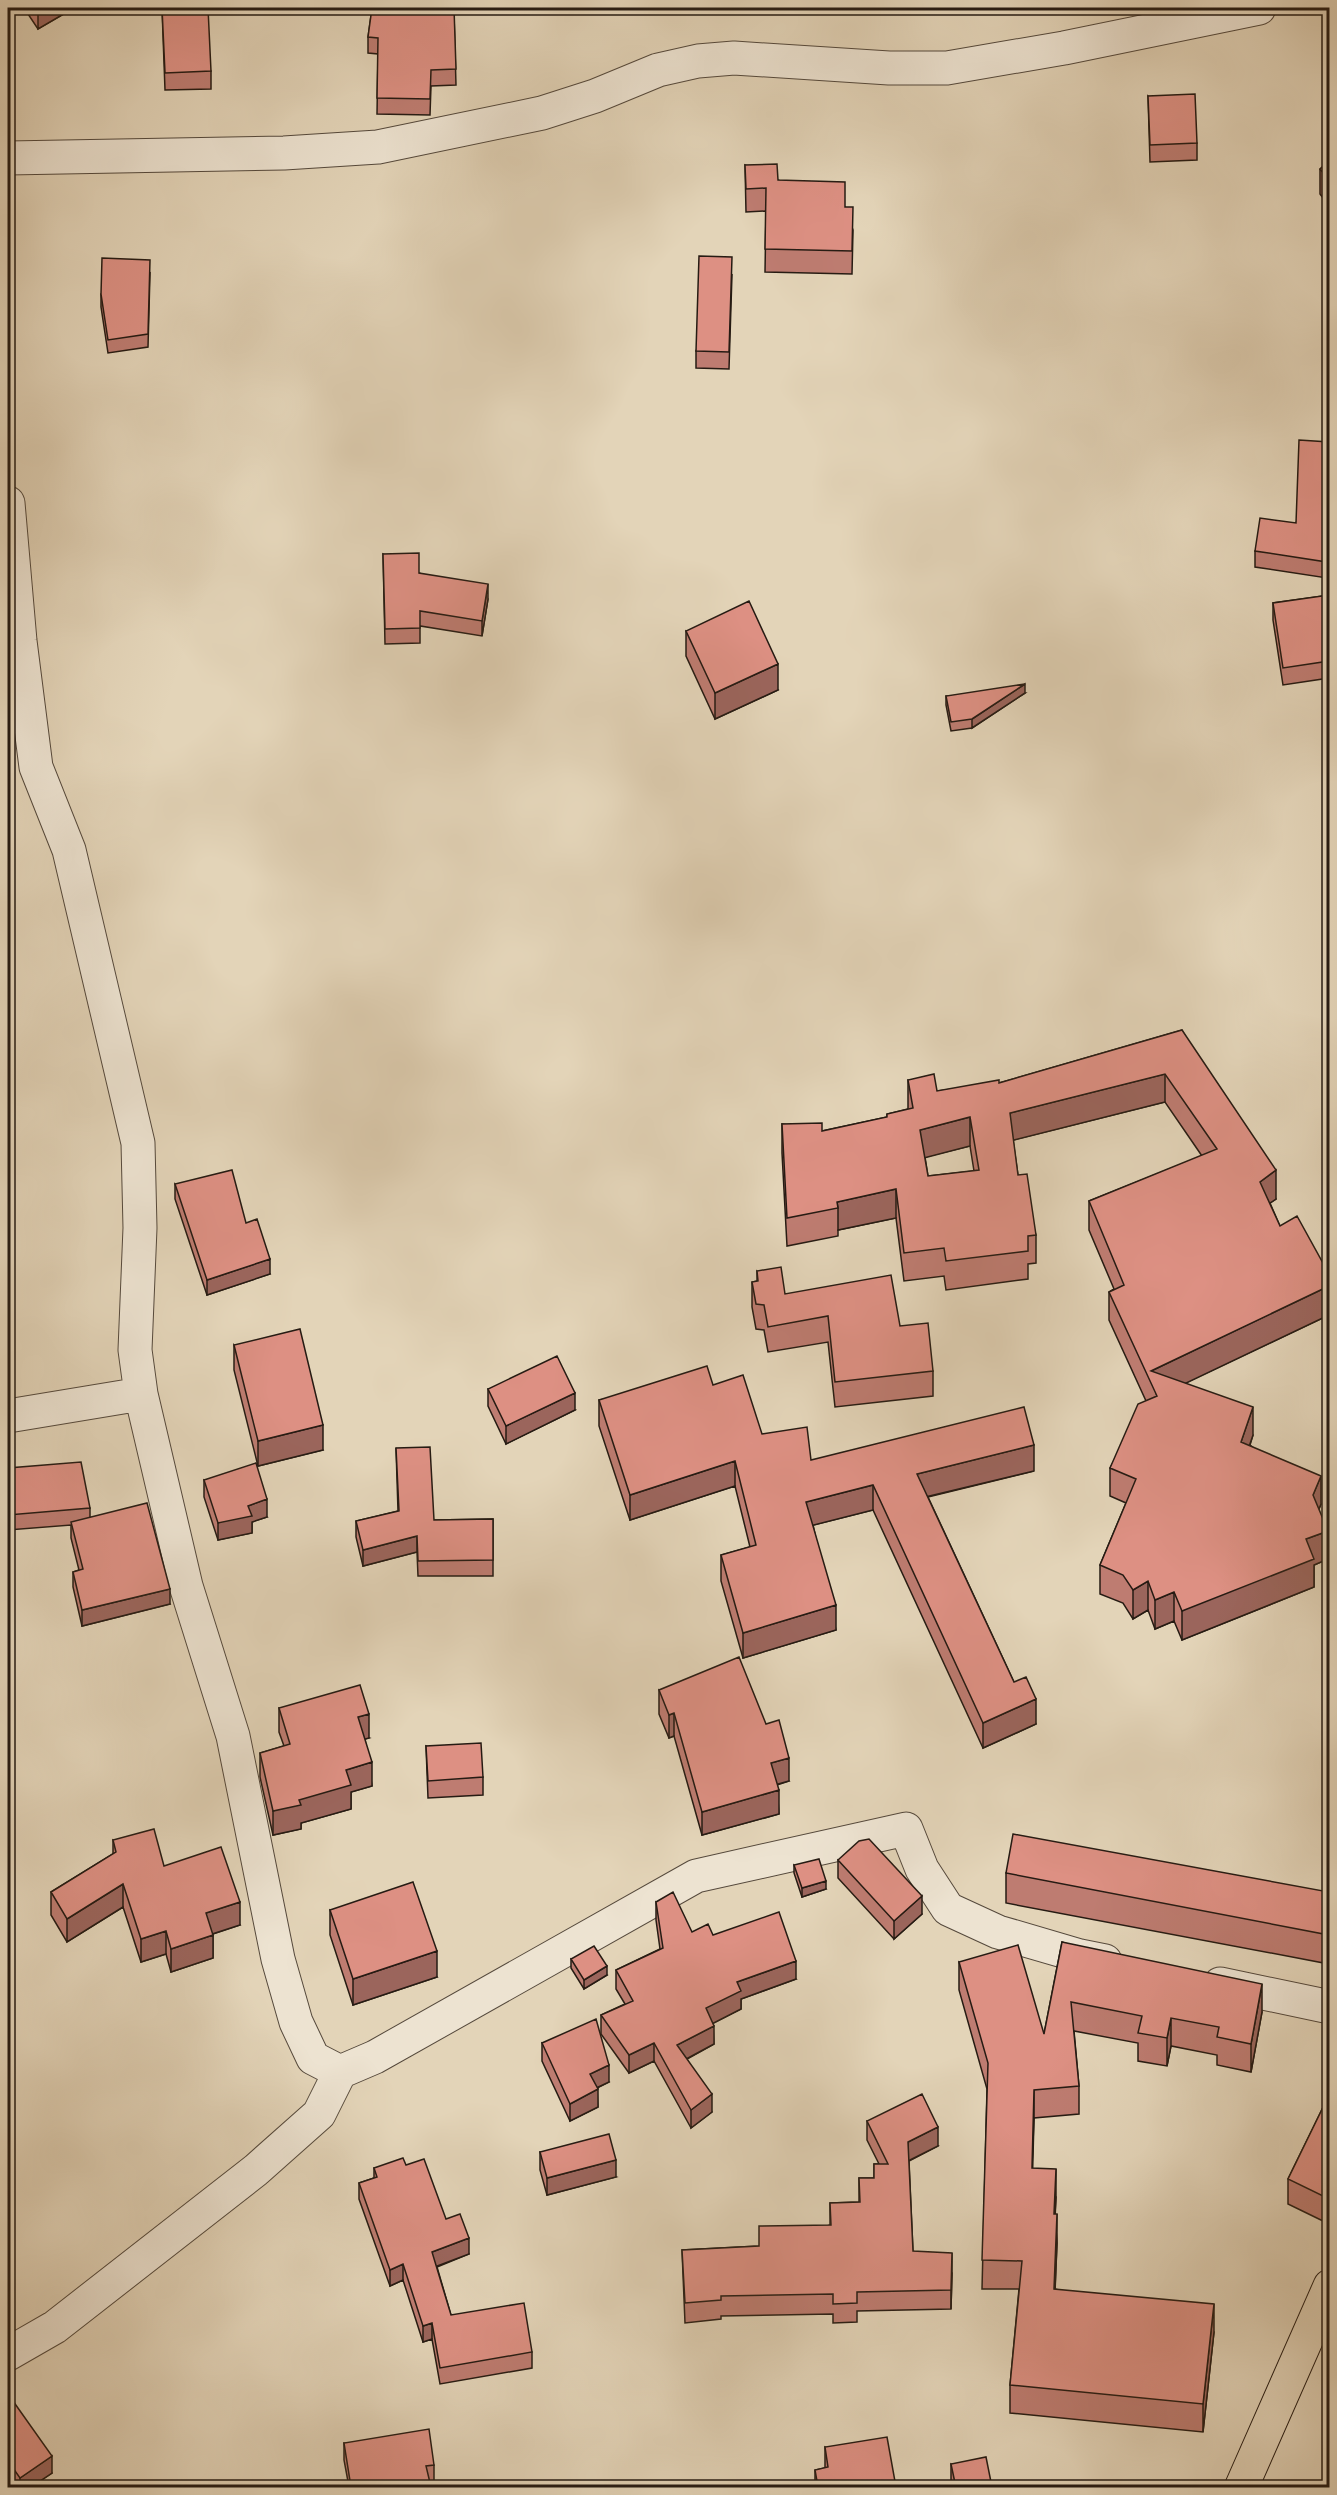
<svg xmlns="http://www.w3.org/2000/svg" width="1337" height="2495" viewBox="0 0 1337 2495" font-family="'IM FELL Great Primer',serif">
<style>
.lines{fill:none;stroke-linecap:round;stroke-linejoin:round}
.minor-casing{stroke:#55493c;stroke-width:35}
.major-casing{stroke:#261b13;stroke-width:35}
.minor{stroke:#ede3d1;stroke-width:33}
.major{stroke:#e3d4b8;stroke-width:33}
.wall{fill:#be7c71;stroke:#261b13;stroke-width:1.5;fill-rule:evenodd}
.shaded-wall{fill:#9b655c;stroke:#261b13;stroke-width:1.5}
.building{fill:#dd9083;stroke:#261b13;stroke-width:1.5;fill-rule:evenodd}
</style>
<rect width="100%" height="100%" fill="#e3d4b8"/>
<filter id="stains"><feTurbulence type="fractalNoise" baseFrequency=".00333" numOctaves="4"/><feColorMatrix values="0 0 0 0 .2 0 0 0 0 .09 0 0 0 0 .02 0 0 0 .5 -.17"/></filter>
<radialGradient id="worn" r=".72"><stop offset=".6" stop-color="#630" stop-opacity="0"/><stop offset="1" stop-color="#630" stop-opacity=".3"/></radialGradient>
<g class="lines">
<defs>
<path id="minor" d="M8,158L284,153L378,147L542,113L595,96L658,70L698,61L734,58L889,68H947L1064,48L1259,8
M8,503L20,641L36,767L69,850L138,1143L140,1228L135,1350L141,1394L186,1586L233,1736L278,1959L296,2022L313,2058L340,2072L375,2057L696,1876L906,1829L922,1869L948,1909L998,1932L1080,1956L1105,1961
M8,1416L141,1394
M1220,1984L1330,2007
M8,2354L55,2327L256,2170L319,2114L340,2072"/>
<path id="major" d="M1241,2488L1330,2286"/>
</defs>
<use href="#minor" class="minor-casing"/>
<use href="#major" class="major-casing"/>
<use href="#minor" class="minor"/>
<use href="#major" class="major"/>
</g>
<path class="wall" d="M24,8H74L38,29Z
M162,8L211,71V89L165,90Z
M372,8H486L454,14L456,85L431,86L430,115L377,114L378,54L368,53V37Z
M1148,96L1197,143V160L1150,162Z
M1329,137V206L1320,194V169L1329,161Z
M745,165L778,180L845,207L853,230L852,274L765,272L766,211L746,212Z
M150,273L148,347L108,353L101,307V294Z
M732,274L729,369L696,368V351Z
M1329,442V571H1327V578L1255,567V551L1296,523Z
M383,554L419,573L488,599L482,636L420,626V643L385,644Z
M1329,595V678L1283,685L1273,620V603Z
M686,631L778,690L715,719L686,656Z
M1025,693L972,728L951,731L946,705V696Z
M1182,1030L1276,1199L1270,1203L1280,1226L1329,1274V1315L1185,1383L1253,1435L1250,1445L1321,1504L1319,1509L1328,1559L1314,1565V1587L1182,1640L1174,1621L1155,1629L1148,1610L1133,1619L1123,1603L1100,1594V1565L1126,1503L1110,1496V1468L1146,1401L1109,1320V1292L1114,1289L1089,1230V1201L1202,1156L1165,1102L1013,1140L1018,1175L1036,1235V1263L1028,1264V1279L946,1290L944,1276L904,1281L896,1218L838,1230V1236L787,1246L782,1153V1124L822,1131L887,1117V1114L908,1109V1080L937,1091L999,1083ZM970,1146L974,1171L928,1176L925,1157Z
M175,1184L270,1274L207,1295L175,1199Z
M757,1271L785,1294L900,1326L933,1371V1396L835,1407L828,1342L768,1352L764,1330L756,1329L752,1307V1282L757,1281Z
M234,1345L323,1450L258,1466L234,1370Z
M713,1385L762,1434L811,1460L1034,1471L928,1497L1014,1682L1036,1724L983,1748L873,1510L813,1525L836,1630L743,1658L721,1581V1555L750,1547L735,1486L630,1520L599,1426V1400Z
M488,1389L575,1410L506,1444L488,1406Z
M396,1448L434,1520L493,1519V1576H418L417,1552L363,1566L356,1537V1521L398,1511Z
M8,1468L90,1508V1517L170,1604L82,1626L73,1587V1572L79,1570L71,1538V1525L8,1530Z
M204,1480L267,1517L252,1522V1533L218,1540L204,1497Z
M659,1690L789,1781L777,1785L779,1814L702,1835L674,1736L669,1738L659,1714Z
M279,1708L369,1738L365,1739L372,1786L351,1792V1809L301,1823V1829L273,1835L260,1777V1753L284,1746L279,1732Z
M426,1746L483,1777V1795L428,1798Z
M113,1840L164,1866L240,1925L213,1934V1958L171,1972L166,1954L141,1962L123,1907L67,1942L51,1915V1892L113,1854Z
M838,1860L922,1914L894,1939L838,1878Z
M794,1865L826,1889L802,1897L794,1873Z
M1006,1873L1329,1892V1964L1006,1903Z
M656,1902L692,1932L713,1935L796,1979L741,1999V2009L713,2023L714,2044L687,2059L712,2112L691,2128L654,2061L629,2073L601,2034V2015L625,2004L616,1989V1970L660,1949L656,1920Z
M330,1910L437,1977L353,2005L330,1935Z
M1062,1942L1262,2012L1251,2072L1217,2065V2055L1171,2046L1167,2066L1138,2061V2043L1074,2031L1079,2086V2114L1034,2118L1032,2168L1056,2197L1055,2214L1057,2243L1055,2289L1214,2332L1203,2432L1010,2413V2385L1019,2289H982L987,2089L959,1990V1962L1044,2034Z
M571,1959L607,1975L584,1989L571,1968Z
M542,2043L609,2082L597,2088L598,2107L570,2121L542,2061Z
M1329,2095L1323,2221L1288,2204V2179Z
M867,2121L938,2146L909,2161L913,2251L952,2273L951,2309L857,2311V2322L833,2323V2314L721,2316V2319L685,2323L682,2250L759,2246L830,2225V2203L859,2202V2178H874V2164H879L867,2140Z
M540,2152L616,2177L547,2195L540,2170Z
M406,2165L446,2219L469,2254L437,2267L451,2315L532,2352V2368L440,2384L432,2339L423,2342L403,2280L390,2286L359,2199V2183L374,2178V2168Z
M8,2405L52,2473L31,2487H14L8,2478Z
M344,2443L434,2465V2482L430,2483L431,2487H349L344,2460Z
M825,2447L896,2487H815V2470L825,2468Z
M951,2464L992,2487L951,2483Z"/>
<path class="shaded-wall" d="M38,8H74L38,29Z
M437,8H486L437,18Z
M488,584V599L482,636V621Z
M778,664V690L715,719V693Z
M1025,684V693L972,728V719Z
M1165,1074V1102L1010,1141V1113Z
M970,1117V1146L920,1159V1130Z
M1276,1170V1199L1260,1210V1182Z
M896,1189V1218L838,1230V1208L837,1202Z
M270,1259V1274L207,1295V1280Z
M1329,1286V1315L1157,1397L1151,1371Z
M575,1393V1410L506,1444V1426Z
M1253,1407V1435L1241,1470V1442Z
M323,1425V1450L258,1466V1441Z
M1034,1445V1471L917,1499V1474Z
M735,1461V1486L630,1520V1495Z
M1321,1476V1504L1313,1523V1495Z
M873,1485V1510L806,1527V1502Z
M267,1499V1517L252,1522V1533L218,1540V1523L248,1506Z
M1328,1531V1559L1314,1565V1587L1182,1640V1611L1306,1539Z
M417,1536V1552L363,1566V1550Z
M1148,1581V1610L1133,1619V1590Z
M170,1589V1604L82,1626V1610Z
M1174,1592V1621L1155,1629V1600Z
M836,1605V1630L743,1658V1633Z
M1036,1699V1724L983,1748V1723Z
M674,1713V1736L669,1738V1715Z
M369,1714V1738L358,1741V1717Z
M789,1758V1781L771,1786V1763Z
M372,1762V1786L351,1792V1809L301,1823V1829L273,1835V1811L299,1800L346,1770Z
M779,1790V1814L702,1835V1812Z
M826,1881V1889L802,1897V1888Z
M123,1884V1907L67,1942V1919Z
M922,1896V1914L894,1939V1921Z
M240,1902V1925L206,1936V1913Z
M166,1931V1954L141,1962V1939Z
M213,1935V1958L171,1972V1949Z
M437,1951V1977L353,2005V1979Z
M796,1961V1979L741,1999V2009L706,2027V2008L737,1982Z
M607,1966V1975L584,1989V1980Z
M1262,1984V2012L1251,2072V2044Z
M1171,2018V2046L1167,2066V2038Z
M714,2026V2044L677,2064V2045Z
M654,2043V2061L629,2073V2055Z
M609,2065V2082L590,2091V2074Z
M598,2089V2107L570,2121V2104Z
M1034,2090V2118L1032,2196V2168Z
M712,2094V2112L691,2128V2110Z
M938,2127V2146L908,2161V2142Z
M616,2160V2177L547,2195V2178Z
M1056,2169V2197L1054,2242V2214Z
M1329,2183V2209L1323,2221V2196Z
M1057,2214V2243L1054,2317V2289Z
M469,2238V2254L432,2268V2252Z
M952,2253V2273L951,2309V2290Z
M403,2264V2280L390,2286V2270Z
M1214,2304V2332L1203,2432V2404Z
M432,2323V2339L423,2342V2326Z
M52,2456V2473L31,2487H20V2478Z"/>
<path class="building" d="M162,8H208L211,71L165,73Z
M372,8H454L456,69L431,70L430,99L377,98L378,38L368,37Z
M1195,94L1197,143L1150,145L1148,96Z
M1329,161V180L1320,169Z
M777,164L778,180L845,182V207H853L852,251L765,249L766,188L746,189L745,165Z
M699,256L732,257L729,352L696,351Z
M102,258L150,260L148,334L108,340L101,294Z
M1299,440L1329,442V555H1326L1327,562L1255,551L1260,518L1296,523Z
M419,553V573L488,584L482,621L420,611V628L385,629L383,554Z
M1329,595V661L1283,668L1273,603Z
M749,601L778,664L715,693L686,631Z
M1025,684L972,719L951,722L946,696Z
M1182,1030L1276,1170L1260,1182L1280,1226L1297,1216L1329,1274V1286L1151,1371L1253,1407L1241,1442L1321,1476L1313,1495L1328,1531L1306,1539L1314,1559L1182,1611L1174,1592L1155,1600L1148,1581L1133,1590L1123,1575L1100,1565L1136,1479L1110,1468L1138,1404L1157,1396L1109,1292L1124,1285L1089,1201L1217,1149L1165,1074L1010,1113L1018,1175L1027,1174L1036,1235L1028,1236V1251L946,1261L944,1248L904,1253L896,1189L837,1202L838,1208L787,1218L782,1124L822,1123V1131L887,1117V1114L913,1108L908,1080L934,1074L937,1091L999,1080V1083ZM970,1117L979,1170L928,1176L920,1130Z
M232,1170L246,1223L257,1219L270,1259L207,1280L175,1184Z
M781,1267L785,1294L891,1275L900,1326L928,1323L933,1371L835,1382L828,1316L768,1327L764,1305L756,1304L752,1282L758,1281L757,1271Z
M300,1329L323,1425L258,1441L234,1345Z
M557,1356L575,1393L506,1426L488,1389Z
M707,1366L713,1385L743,1375L762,1434L807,1427L811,1460L1024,1407L1034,1445L917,1474L1014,1682L1026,1677L1036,1699L983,1723L873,1485L806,1502L836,1605L743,1633L721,1555L756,1545L735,1461L630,1495L599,1400Z
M430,1447L434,1520L493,1519V1560L418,1561L417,1536L363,1550L356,1521L399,1511L396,1448Z
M81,1462L90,1508L8,1515V1468Z
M256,1463L267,1499L248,1506L252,1516L218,1523L204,1480Z
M147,1503L170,1589L82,1610L73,1572L83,1569L71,1522Z
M739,1657L766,1724L779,1720L789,1758L771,1763L779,1790L702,1812L674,1713L669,1715L659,1690Z
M360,1685L369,1714L358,1717L372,1762L346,1770L351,1785L299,1800L301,1805L273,1811L260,1753L290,1744L279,1708Z
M481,1743L483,1777L428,1781L426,1746Z
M154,1829L164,1866L221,1847L240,1902L206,1913L213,1935L171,1949L166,1931L141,1939L123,1884L67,1919L51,1892L116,1852L113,1840Z
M1013,1834L1329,1892V1935L1006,1873Z
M869,1839L922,1896L894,1921L838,1860L859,1841Z
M819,1859L826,1881L802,1888L794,1865Z
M413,1882L437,1951L353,1979L330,1910Z
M673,1892L692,1932L708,1924L713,1935L779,1912L796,1961L737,1982L741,1991L706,2008L714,2026L677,2045L712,2094L691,2110L654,2043L629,2055L601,2015L633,2001L616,1970L663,1948L656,1902Z
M1062,1942L1262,1984L1251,2044L1217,2037L1219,2027L1171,2018L1167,2038L1138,2033L1142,2016L1071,2002L1079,2086L1034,2090L1032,2168L1056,2169L1054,2214H1057L1054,2289L1214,2304L1203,2404L1010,2385L1022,2261L982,2260L988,2063L959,1962L1018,1945L1044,2034Z
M594,1946L607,1966L584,1980L571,1959Z
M596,2019L609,2065L590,2074L598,2089L570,2104L542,2043Z
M922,2094L938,2127L908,2142L913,2251L952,2253L951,2290L857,2292V2303L833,2304V2294L721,2296V2300L685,2303L682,2250L759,2246V2226L831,2225L830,2203L860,2202L859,2178H874V2164H888L867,2121Z
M1329,2095V2183L1323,2196L1288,2179Z
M609,2134L616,2160L547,2178L540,2152Z
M403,2158L406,2165L424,2159L446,2219L460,2214L469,2238L432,2252L451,2315L524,2303L532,2352L440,2368L432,2323L423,2326L403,2264L390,2270L359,2183L377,2177L374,2168Z
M13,2401L52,2456L20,2478L8,2461V2405Z
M429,2429L434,2465L426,2466L431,2487H351L344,2443Z
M887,2437L896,2487H818L815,2470L828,2467L825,2447Z
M986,2457L992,2487H936V2486L955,2483L951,2464Z"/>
<rect width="1337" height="2495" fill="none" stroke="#e3d4b8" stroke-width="30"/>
<rect x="9" y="9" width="1319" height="2477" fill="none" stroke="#261b13" stroke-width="3"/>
<rect x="15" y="15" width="1307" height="2465" fill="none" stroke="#261b13" stroke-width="1.5"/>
<rect width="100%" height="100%" filter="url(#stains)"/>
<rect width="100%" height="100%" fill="url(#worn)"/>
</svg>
